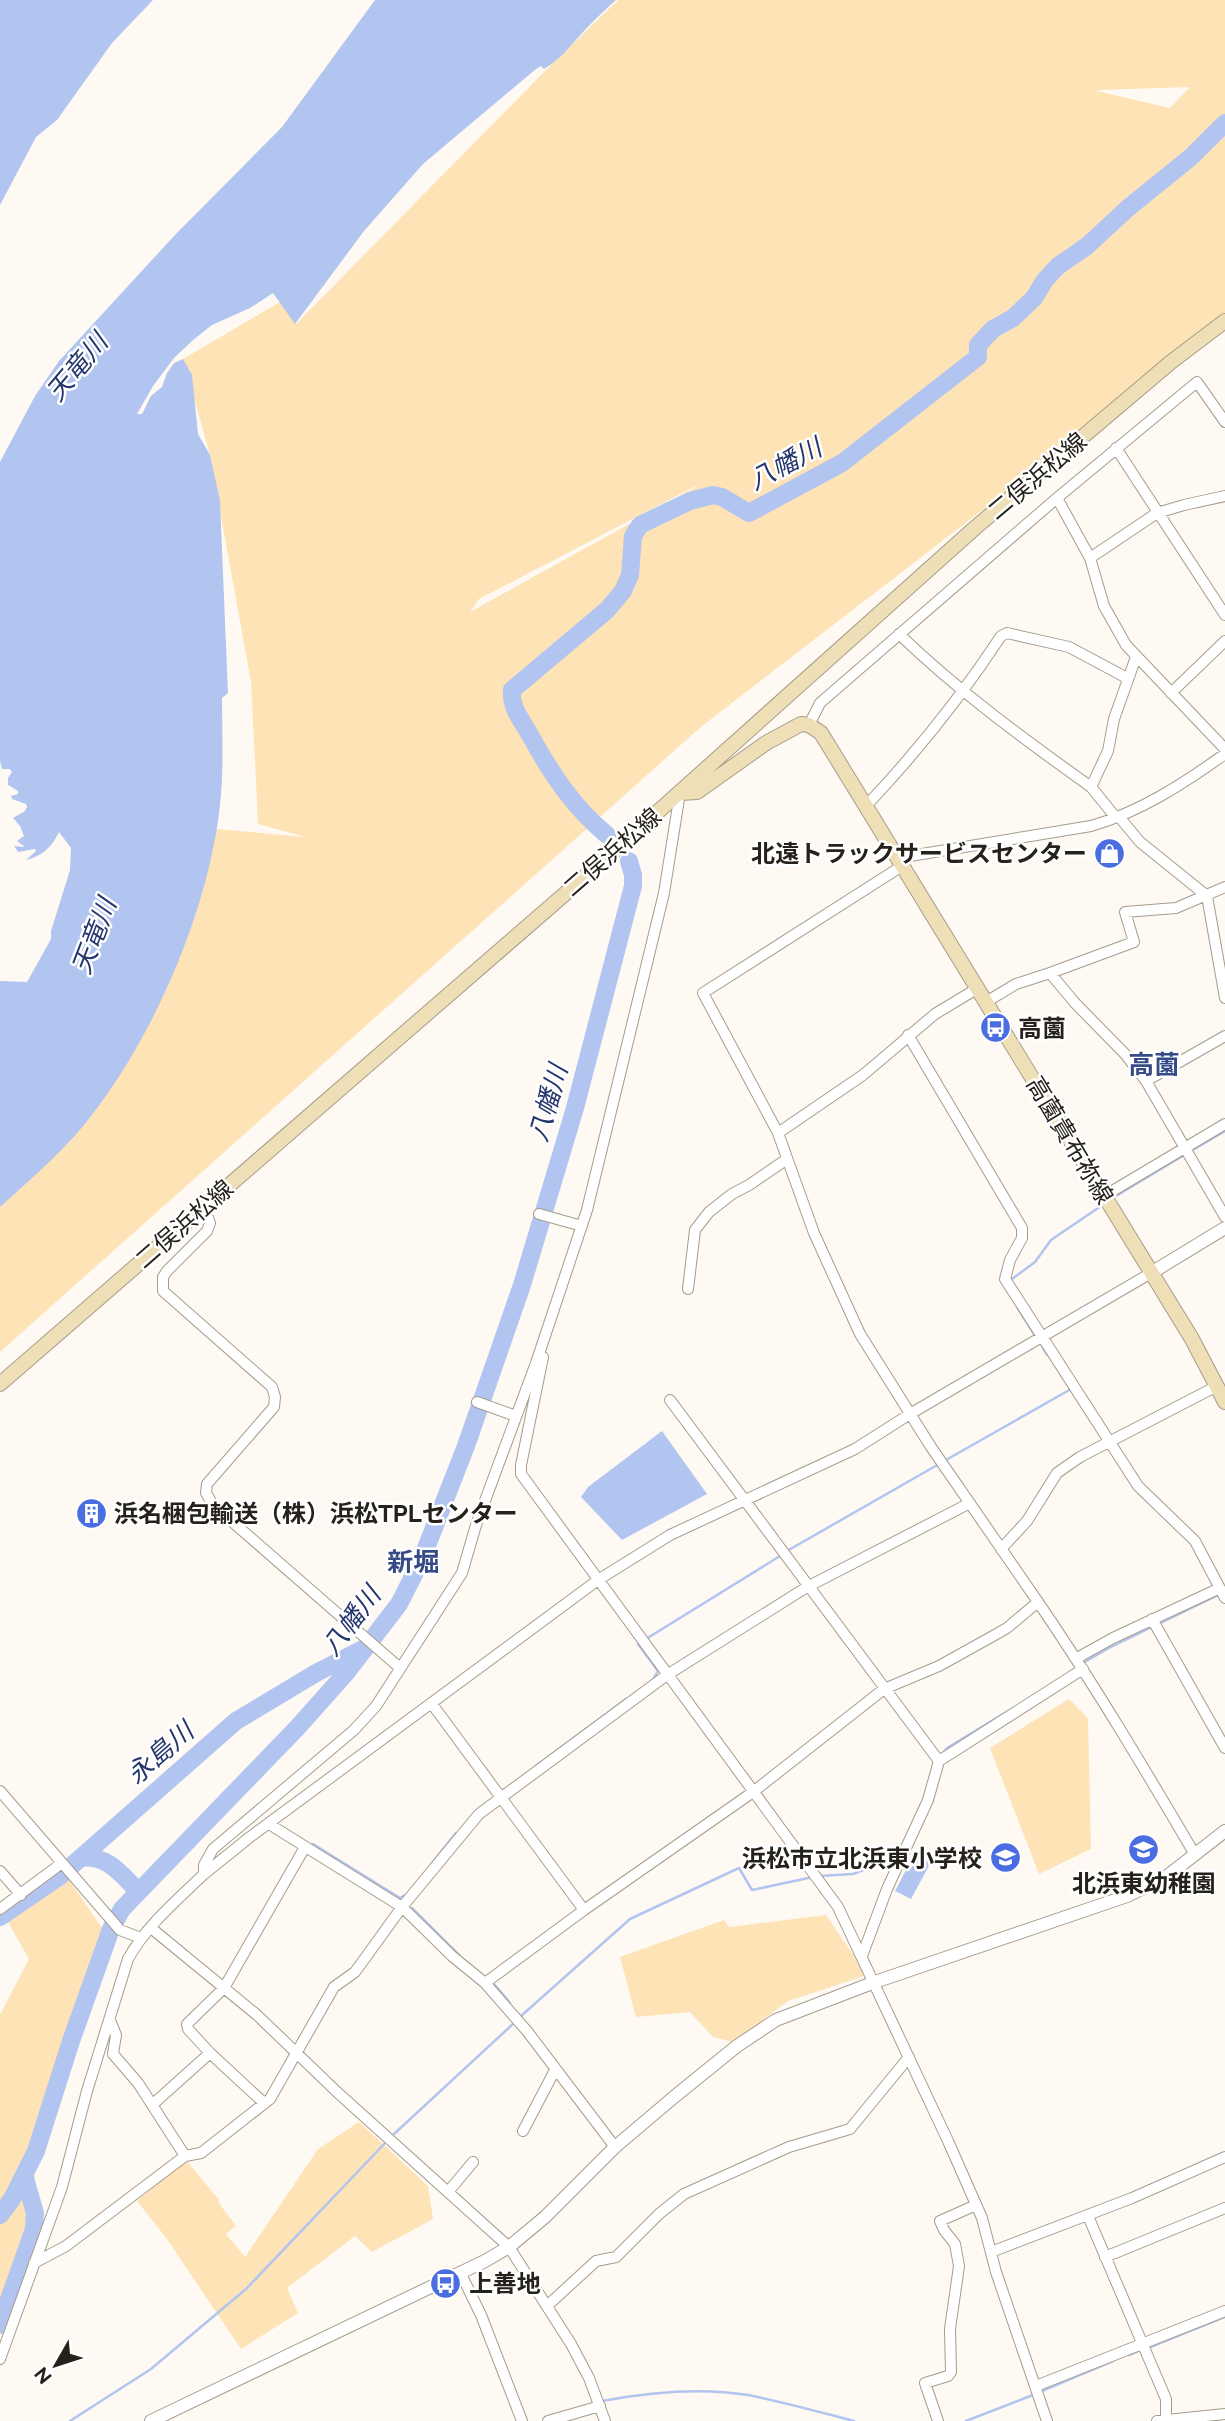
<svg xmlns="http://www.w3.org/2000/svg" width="1225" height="2421" viewBox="0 0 1225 2421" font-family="Raleway,'Noto Sans JP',sans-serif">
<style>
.green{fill:#fde3b6;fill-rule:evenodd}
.water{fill:#b2c4f0}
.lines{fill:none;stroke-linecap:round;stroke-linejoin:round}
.stream{stroke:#b2c4f0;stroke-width:2.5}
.river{stroke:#b2c4f0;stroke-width:18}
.minor-casing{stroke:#a59c8b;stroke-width:12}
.tertiary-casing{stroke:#a59c8b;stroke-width:14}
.secondary-casing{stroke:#a59c8b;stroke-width:16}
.minor{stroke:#fff;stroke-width:10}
.tertiary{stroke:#fff;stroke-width:12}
.secondary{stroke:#efdfb7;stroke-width:14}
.labels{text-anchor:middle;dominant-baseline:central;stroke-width:5;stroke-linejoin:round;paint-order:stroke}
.street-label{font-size:24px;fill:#25211b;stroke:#fff}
.poi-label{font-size:24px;font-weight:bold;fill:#25211b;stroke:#fff;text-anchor:start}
.water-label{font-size:26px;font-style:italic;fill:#24366b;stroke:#fff}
.neighbourhood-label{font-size:26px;font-weight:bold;fill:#374c86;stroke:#fff}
</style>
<rect width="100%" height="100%" fill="#fefaf3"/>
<path class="green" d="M618,0H1225V331L1137,391L702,726L0,1352V1207L188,930L216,829L305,837L258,824L251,682L210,455L183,359L280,302L296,324L548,68ZM1190,87L1170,108L1097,91L1098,90ZM696,486V487L470,612L479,599Z
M1069,1699L1088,1718L1091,1849L1039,1874L990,1748Z
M69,1880L103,1929L34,2133L35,2190L32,2224L0,2313V2015L29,1959L4,1915Z
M826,1915L867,1975L788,2001L733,2042L713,2037L690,2012L636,2017L620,1957L724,1920L729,1927Z
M359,2122L428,2186L433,2219L372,2252L355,2236L287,2288L298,2313L241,2349L167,2239L137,2201L186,2160L219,2200L218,2202L236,2226L226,2234L245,2257L318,2149Z"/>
<path class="water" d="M0,0H153L112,43L57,120L36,137L0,205Z
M375,0H616C605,10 594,20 584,31C571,45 560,60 544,69L541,66L536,69L423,164L364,231L295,324L273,293L250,308L212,325L193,340L174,358L153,386L137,414H142L151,396L162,387L167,373L174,363L183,359L192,375L198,434L210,455L220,501L228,693L222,698C222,733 224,769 220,805C209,906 158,1027 97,1108C70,1146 34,1176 0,1207V981L27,982L51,939V931L70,870L71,848L59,832C53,846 41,857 26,860L36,851L35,849L18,852L14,846L25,847L17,841L24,836L20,826L13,818L25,811L27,807L26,804L12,799L11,796L18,794V791L8,785V778L12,772L10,769H2L0,761V462L35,396L59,361L174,236L282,127Z
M662,1431L707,1494L622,1540L581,1497L588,1487Z
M915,1853L931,1862L911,1899L895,1891Z"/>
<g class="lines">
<path class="stream" d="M1191,1151L1225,1131
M1116,1196L1186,1154
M1012,1279L1035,1262L1051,1240L1101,1206
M1017,1307L1034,1334
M1042,1346L1047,1355
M946,1460L1071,1389
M787,1551L939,1464
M1158,1624L1220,1594
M646,1639L780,1556
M638,1644L658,1671L654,1678
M1083,1663L1109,1648L1152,1627
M942,1754L947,1748L1013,1708
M536,1766L626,1699
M313,1844L400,1898L405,1895
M432,1863L456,1833
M819,1876L853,1874L896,1857
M412,1908L459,1955
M495,1985L510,2003
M521,2016L630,1919L739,1868L752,1890L813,1877
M394,2134L514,2023
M1148,2348L1225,2317
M1129,2355L1138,2351
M1042,2391L1113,2361
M602,2401C650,2392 699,2387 748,2395C784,2402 819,2412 854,2421
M70,2421L151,2369L246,2289L386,2142
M966,2421L1033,2395"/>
<path class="river" d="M607,835C573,807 551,773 530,735C522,720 510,708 512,690L607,610L623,591L630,575L633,536L640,525L690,501L713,495L722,497L749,513L842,463L978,357V345L993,329L1013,318L1034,298L1045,280L1058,266L1087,246L1128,208L1191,157L1225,123
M80,1858C107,1854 121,1874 138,1891
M0,1917L60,1876L236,1721L316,1673L361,1650
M0,2215L12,2199L36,2151L71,2041L111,1929L122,1909L297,1728L346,1673L399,1604L421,1561L466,1446L522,1285L575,1108L633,886V875L629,861
M0,2325L34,2229L35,2213L24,2175"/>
<defs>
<path id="minor" d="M1116,448L1225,615
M1057,498L1090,558L1104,606L1126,645L1225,749
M1090,558L1157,513L1184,505L1225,496
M899,634C958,691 1024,739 1091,787
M1136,657L1114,719L1108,751L1091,787L1113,814L1120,818L1140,842L1207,896L1225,998
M1171,693L1225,641
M809,725L820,703L1057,498L1197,382L1225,422
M866,806C918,751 959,700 1001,636L1007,633L1069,647L1127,678
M898,858L1091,826C1140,812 1183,784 1225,754
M1050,973L1134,942L1125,912L1176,908L1225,887
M986,1002L1016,984L1050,973L1075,1003L1125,1054L1146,1081L1225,1217
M908,1035L1022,1228V1238L1010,1260L1005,1279L1138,1486L1195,1541L1225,1598
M1146,1081L1225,1036
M778,1133L863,1075L935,1014L978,988
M1104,1196L1225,1124
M204,1207L210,1223L207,1231L167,1271L163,1277V1291L272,1387L275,1397L274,1407L207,1484L206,1493L213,1505L400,1668
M539,1214L582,1226
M688,1289L695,1230L709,1212L732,1194L749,1185L787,1159
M543,1357L521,1465V1474L838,1907L948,2141L982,2218L996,2272L1047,2421
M670,1400L939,1761L928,1800L887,1889L862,1956
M477,1402L516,1416
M1001,1549L1027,1521L1057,1473L1080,1457L1217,1386
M1038,1602C1094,1684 1144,1768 1194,1853
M1152,1619L1225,1748
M1077,1658L1113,1638L1220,1588
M432,1704L584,1910
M939,1761L1083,1669
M0,1791L120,1930L141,1938
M269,1824L402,1907L452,1956L485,1983L527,2031L615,2147
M0,1871L21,1895
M204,1874L250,1837L598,1580L670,1535L855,1449L910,1414L1151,1273
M0,1909L62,1863
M151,1928L257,2015L337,2092L509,2247L571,2344L589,2378L605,2421
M485,1983L584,1910L753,1792L884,1689L939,1666L993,1636L1007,1628L1038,1602L931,1447L860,1334L814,1233L778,1133L703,993L902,866
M110,2020L116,2035L113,2054L138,2083L185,2156
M210,2053L188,2029L187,2024L224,1988L305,1847
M152,2105L210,2053L264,2103
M523,2131L555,2070
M448,2192L473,2162
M1088,2216L1166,2399V2419
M991,2252L1132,2198L1225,2157
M1105,2257L1225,2208
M34,2263L66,2246L185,2156L201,2153L270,2099L334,1987L355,1972L402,1907L479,1814L667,1675L807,1587L970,1503
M460,2272L481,2315L522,2421
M547,2306L596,2261L616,2257L659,2214L684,2194L789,2147L850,2129L909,2057
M0,2359L62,2187L87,2091L128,1959C146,1926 177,1900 204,1874V1865L213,1849L354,1730L376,1706L462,1573L476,1525L536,1363L587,1210L664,893L680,793
M1036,2386L1225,2311
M548,2421L600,2406
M938,2421L925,2383L948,2376L951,2372L950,2329L959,2266L955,2244L944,2230L940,2221L976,2205
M1157,2421L1225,2414"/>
<path id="tertiary" d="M1151,1273L1225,1228
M151,2421L485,2261L509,2247L545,2217L615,2147L674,2097L737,2046L776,2020L875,1982L1127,1896L1166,1877L1225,1831"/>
<path id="secondary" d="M680,793L697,792L766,743L801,724L809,725L821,733L1192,1339L1225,1402
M0,1384L604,860L976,527L1171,362L1225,321"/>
</defs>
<use href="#minor" class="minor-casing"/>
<use href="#tertiary" class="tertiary-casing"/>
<use href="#secondary" class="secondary-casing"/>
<use href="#minor" class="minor"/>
<use href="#tertiary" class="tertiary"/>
<use href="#secondary" class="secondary"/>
</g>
<defs>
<symbol id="shop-disc" viewBox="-11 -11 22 22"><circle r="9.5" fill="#4a6de1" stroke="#fff"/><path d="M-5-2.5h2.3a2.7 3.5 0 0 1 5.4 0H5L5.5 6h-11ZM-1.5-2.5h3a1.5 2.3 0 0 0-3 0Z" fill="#fff"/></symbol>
<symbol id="bus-disc" viewBox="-11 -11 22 22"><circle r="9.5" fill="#4a6de1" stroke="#fff"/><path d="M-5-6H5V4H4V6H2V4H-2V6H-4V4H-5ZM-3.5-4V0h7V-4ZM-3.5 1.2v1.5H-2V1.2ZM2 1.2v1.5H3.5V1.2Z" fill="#fff"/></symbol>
<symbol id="building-disc" viewBox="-11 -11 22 22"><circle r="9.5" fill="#4a6de1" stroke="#fff"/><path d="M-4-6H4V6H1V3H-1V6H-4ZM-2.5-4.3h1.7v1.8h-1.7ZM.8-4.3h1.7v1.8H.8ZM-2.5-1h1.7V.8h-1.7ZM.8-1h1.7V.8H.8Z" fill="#fff"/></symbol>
<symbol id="school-disc" viewBox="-11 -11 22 22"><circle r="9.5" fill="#4a6de1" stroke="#fff"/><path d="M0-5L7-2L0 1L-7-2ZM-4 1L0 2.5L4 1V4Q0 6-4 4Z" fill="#fff"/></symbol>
</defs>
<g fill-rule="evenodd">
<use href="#shop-disc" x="1092" y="836" width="35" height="35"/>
<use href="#bus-disc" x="978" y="1010" width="35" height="35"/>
<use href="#building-disc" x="74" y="1496" width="35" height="35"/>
<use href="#school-disc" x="1126" y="1832" width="35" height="35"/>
<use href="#school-disc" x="988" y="1840" width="35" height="35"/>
<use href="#bus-disc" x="428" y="2266" width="35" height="35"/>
</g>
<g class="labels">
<g class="street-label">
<text transform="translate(1037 476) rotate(-40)">二俣浜松線</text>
<text transform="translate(612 852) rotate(-41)">二俣浜松線</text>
<text transform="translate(1070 1140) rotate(59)">高薗貴布祢線</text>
<text transform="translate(184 1224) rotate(-41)">二俣浜松線</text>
</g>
<g class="poi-label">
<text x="1087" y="853" text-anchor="end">北遠トラックサービスセンター</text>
<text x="1018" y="1028">高薗</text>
<text x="114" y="1513">浜名梱包輸送（株）浜松TPLセンター</text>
<text x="982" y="1858" text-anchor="end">浜松市立北浜東小学校</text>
<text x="1144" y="1883" text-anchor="middle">北浜東幼稚園</text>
<text x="469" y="2283">上善地</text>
</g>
<g class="water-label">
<text transform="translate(77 367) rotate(-50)">天竜川</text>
<text transform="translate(785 464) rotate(-28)">八幡川</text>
<text transform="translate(94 936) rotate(-69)">天竜川</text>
<text transform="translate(548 1103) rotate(-74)">八幡川</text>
<text transform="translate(351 1621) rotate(-53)">八幡川</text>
<text transform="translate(160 1753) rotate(-41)">永島川</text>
</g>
<g class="neighbourhood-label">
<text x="1154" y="1065">高薗</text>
<text x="413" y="1562">新堀</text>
</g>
</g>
<g transform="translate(56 2365) rotate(231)" stroke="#ffffff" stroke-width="5" paint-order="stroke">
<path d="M0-5L12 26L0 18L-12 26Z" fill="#25211b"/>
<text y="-10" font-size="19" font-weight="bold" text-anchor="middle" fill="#25211b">N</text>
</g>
</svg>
